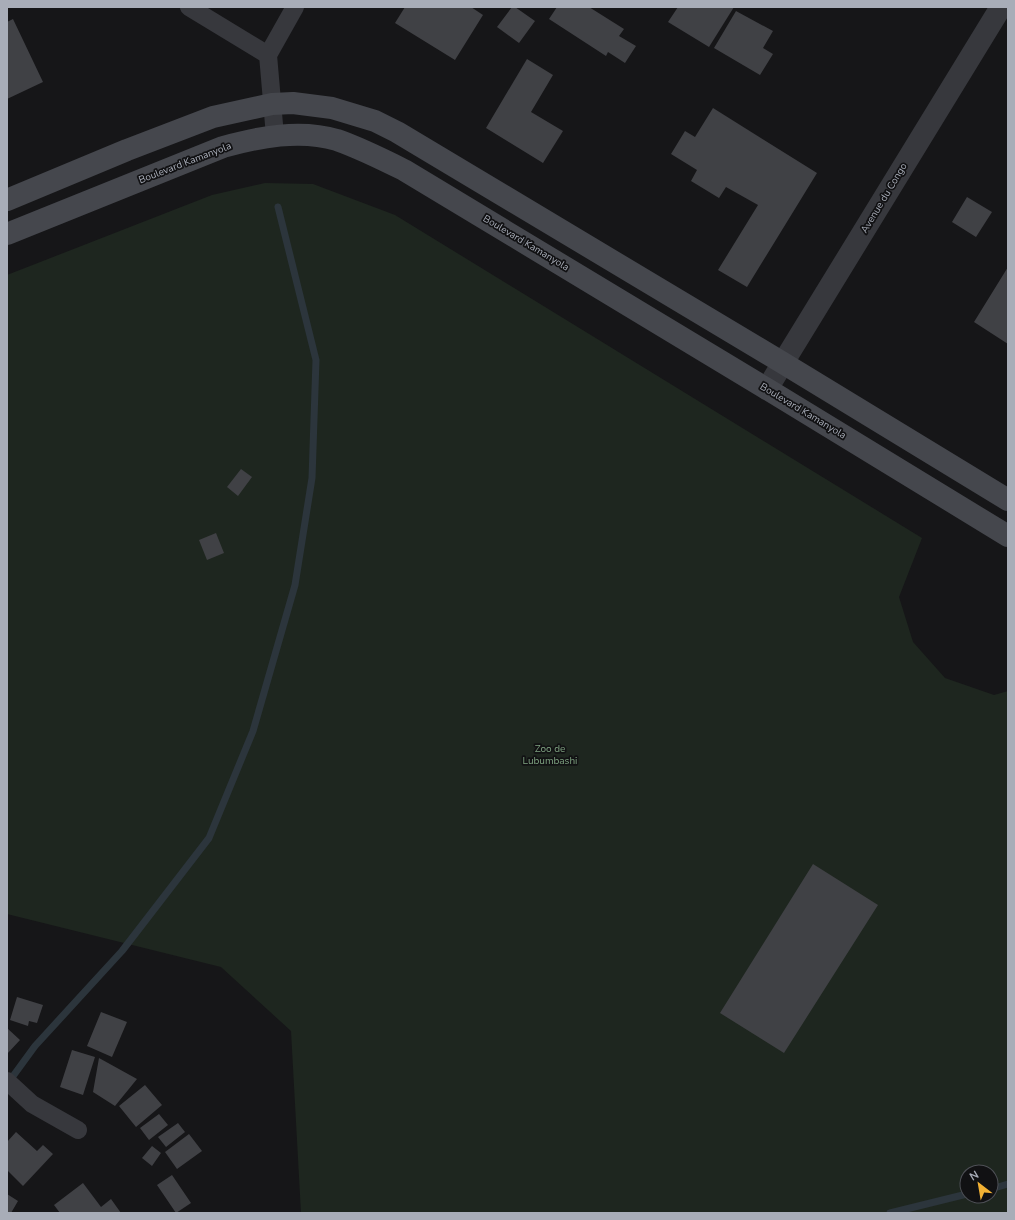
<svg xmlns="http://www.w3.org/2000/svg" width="1015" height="1220" viewBox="0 0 1015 1220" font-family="'Nunito Sans',sans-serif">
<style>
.green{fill:#1e261f;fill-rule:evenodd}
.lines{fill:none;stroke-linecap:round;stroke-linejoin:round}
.stream{stroke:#2c353c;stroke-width:7}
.building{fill:#404145}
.minor{stroke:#37383d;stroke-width:18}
.tertiary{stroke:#37383d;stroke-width:22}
.secondary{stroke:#45474d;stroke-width:22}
.labels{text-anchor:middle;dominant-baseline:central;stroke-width:3.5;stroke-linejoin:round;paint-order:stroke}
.street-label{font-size:10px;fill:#a8adb8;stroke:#111113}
.park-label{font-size:10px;fill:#7fa381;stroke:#111113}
</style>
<rect width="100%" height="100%" fill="#161618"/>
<path class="green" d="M265,183L313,184L395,215L922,538L899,597L913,642L945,678L994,695L1008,691V1213H301L291,1031L221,967L7,914V275L212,195ZM967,1172H991V1196H967Z"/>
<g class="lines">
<path class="stream" d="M8,1083L35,1046L122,951L209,838L253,731L295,585L312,478L316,360L278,207
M991,1189L1008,1184
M890,1213L967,1194"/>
</g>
<path class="building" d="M405,7H471L483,15L455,60L395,23Z
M512,7H515L535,21L519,43L497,27Z
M557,7H589L624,29L619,36L636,46L625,63L608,52L606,56L549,19Z
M678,7H734L709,47L668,22Z
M736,11L773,31L763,48L773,54L760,75L714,48Z
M13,19L43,82L7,99V22Z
M527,59L553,75L531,112L563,131L543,163L486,128Z
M713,108L817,173L747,287L718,270L758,205L726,187L719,198L691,181L697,170L671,154L685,131L695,137Z
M967,197L992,212L976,237L952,222Z
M1008,267V344L974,322Z
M241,469L252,477L238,496L227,487Z
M216,533L224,553L207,560L199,540Z
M813,864L878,905L784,1053L720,1013Z
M17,997L43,1005L37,1023L29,1021L28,1026L10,1020Z
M101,1012L127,1022L112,1057L87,1046Z
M7,1028L20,1040L7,1054Z
M72,1050L95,1057L83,1095L60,1087Z
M99,1058L137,1079L115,1106L93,1092Z
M145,1085L162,1105L136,1127L119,1106Z
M159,1114L168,1125L149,1140L140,1128Z
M178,1123L185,1132L166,1147L158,1137Z
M16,1132L37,1151L43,1145L53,1154L23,1186L7,1170V1142Z
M189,1134L202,1151L177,1169L165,1152Z
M152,1146L161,1153L152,1166L142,1158Z
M172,1175L191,1203L176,1213L157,1185Z
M83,1183L101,1207L111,1199L121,1213H60L54,1205Z
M7,1194L18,1201L11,1213H7Z"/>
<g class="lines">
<path class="minor" d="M189,7L268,55
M275,136L268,55L295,7
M7,1081L32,1104L78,1130"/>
<path class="tertiary" d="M767,389L1001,7"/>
<path class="secondary" d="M7,200L127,150L213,117L272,104L293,103L332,108L375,121L397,132L783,363L1008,500
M7,234L223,147C259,137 300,129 337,140C360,148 382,159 404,170L767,389L1008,536"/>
</g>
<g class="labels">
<g class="street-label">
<text transform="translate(185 163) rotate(-21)">Boulevard Kamanyola</text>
<text transform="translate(884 198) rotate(-59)">Avenue du Congo</text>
<text transform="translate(526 243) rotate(31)">Boulevard Kamanyola</text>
<text transform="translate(803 411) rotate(31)">Boulevard Kamanyola</text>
</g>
<g class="park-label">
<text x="550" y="749">Zoo de<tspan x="550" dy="12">Lubumbashi</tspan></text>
</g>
</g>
<rect width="1015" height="1220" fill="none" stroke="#a8adb8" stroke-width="16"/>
<g transform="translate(979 1184) rotate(329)"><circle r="19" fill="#111113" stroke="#4d4f55"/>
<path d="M0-3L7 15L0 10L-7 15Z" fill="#f2b134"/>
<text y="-6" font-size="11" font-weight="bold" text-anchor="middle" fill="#a8adb8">N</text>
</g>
</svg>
